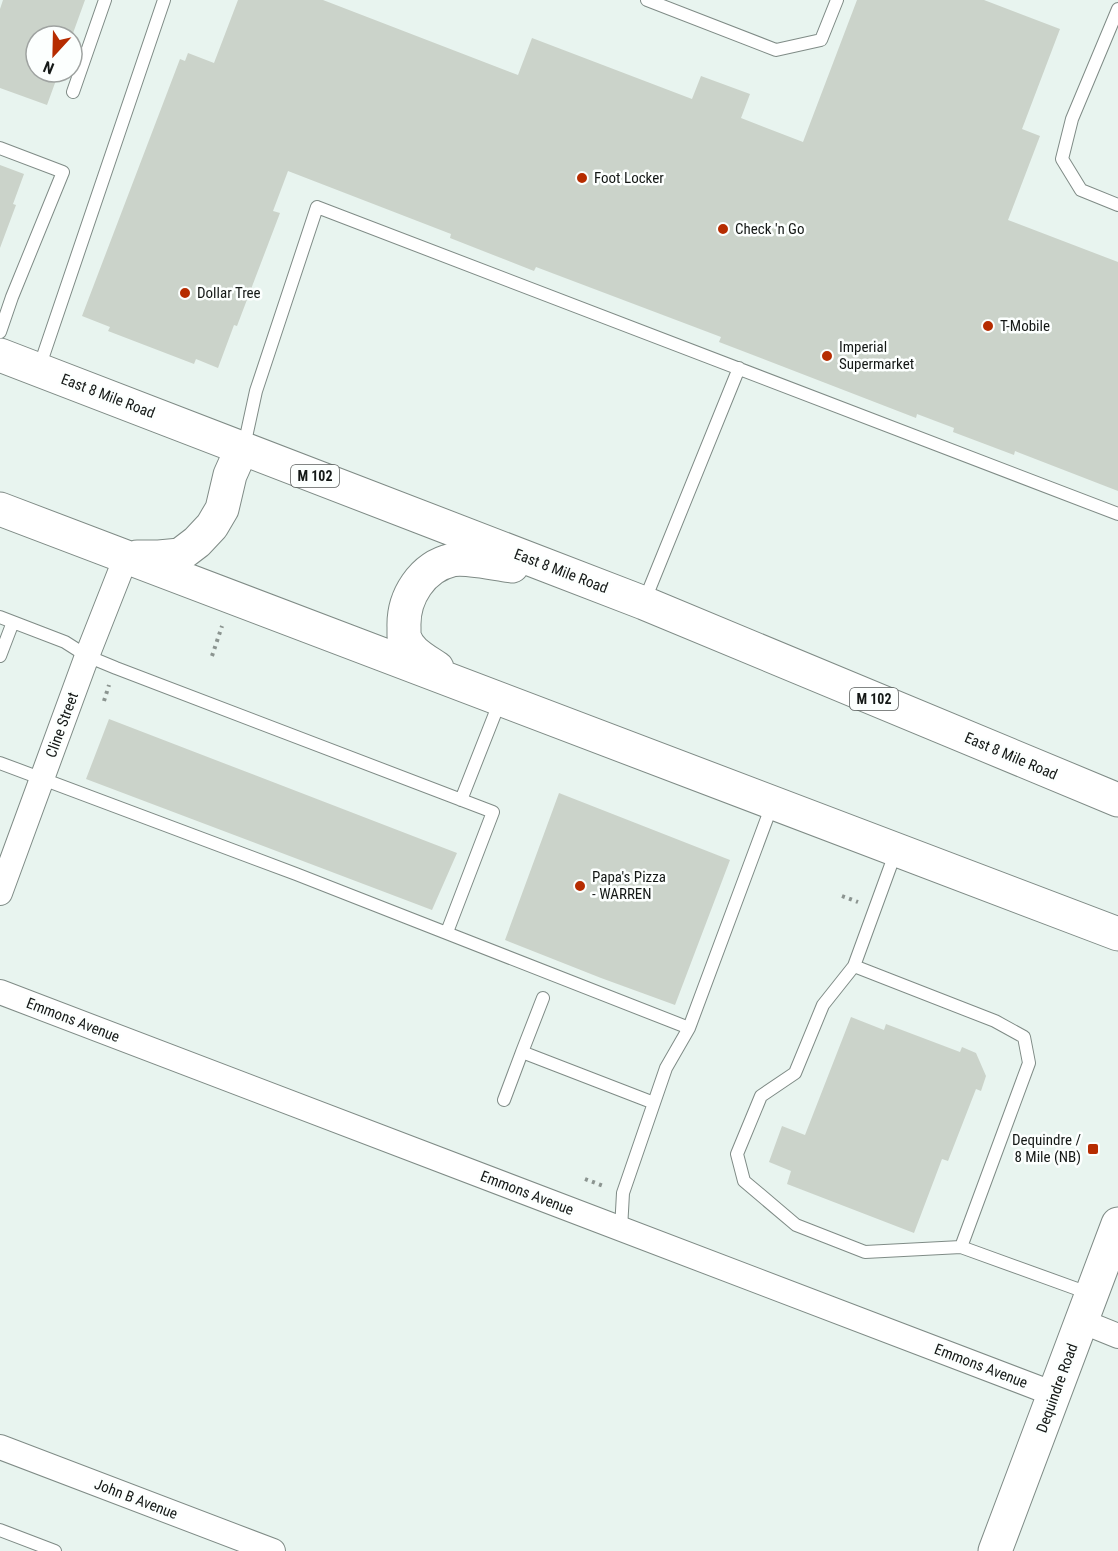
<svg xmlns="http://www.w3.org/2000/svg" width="1118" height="1551" viewBox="0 0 1118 1551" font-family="'Roboto Condensed',sans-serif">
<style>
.building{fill:#cbd3ca}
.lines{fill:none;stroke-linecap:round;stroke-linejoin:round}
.service-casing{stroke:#7f8b86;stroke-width:14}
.minor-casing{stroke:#7f8b86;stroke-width:26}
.secondary-casing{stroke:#7f8b86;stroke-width:35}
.trunk-casing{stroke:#7f8b86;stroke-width:35}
.path{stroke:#8b9490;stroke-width:4;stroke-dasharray:3 4.5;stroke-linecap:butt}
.service{stroke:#fff;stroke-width:12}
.minor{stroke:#fff;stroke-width:24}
.secondary{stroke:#fff;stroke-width:33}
.trunk{stroke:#fff;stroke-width:33}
.poi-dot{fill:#b62c00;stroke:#fcfffe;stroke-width:2}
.labels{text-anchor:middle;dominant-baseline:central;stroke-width:5;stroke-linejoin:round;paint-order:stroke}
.shield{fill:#fcfffe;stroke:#5a5d5c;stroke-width:1.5}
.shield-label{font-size:14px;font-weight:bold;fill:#141816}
.poi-label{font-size:15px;fill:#141816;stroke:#fcfffe;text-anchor:start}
.street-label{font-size:15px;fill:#141816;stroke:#fcfffe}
</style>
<rect width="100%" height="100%" fill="#e8f4ef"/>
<path class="building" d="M3,0H85L72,36H36V72H59L47,105L0,88V9Z
M238,0H323L518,75L532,38L692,99L701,76L750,94L741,118L803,142L857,0H984L1060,29L1022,129L1040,136L1008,220L1118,262V491L1015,451L1014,455L953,432L954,428L917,414L916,418L719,342L721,337L536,267L534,271L450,238L451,234L288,171L273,211L280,213L237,326L234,325L218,368L196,359L194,364L108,331L110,327L82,316L180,59L185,61L188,53L214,63Z
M0,165L24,174L13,204L16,205L0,248Z
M109,719L457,853L432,910L86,779Z
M559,793L730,860L675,1005L601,978L505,940Z
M851,1017L884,1030L886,1024L960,1052L962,1047L976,1053L986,1076L981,1091L976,1089L948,1161L942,1159L914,1233L787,1184L791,1171L769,1162L782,1126L805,1135Z"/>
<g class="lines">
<defs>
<path id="service" d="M647,0L776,50L821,40L837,0
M1118,9L1072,119L1062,159L1081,190L1118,205
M73,92L105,0
M0,148L63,172L12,297L0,332
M39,368L164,0
M242,447L246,437L256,391L317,207L1118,514
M644,602L739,368
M0,617L65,642L87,656L116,668L493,812L447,932
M0,656L13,622
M0,763L296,874L689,1028
M461,800L500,701
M896,851L854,966L823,1005L795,1073L761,1096L737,1154L744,1181L796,1225L865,1252L961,1247L1091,1294
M854,966L995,1021L1024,1037L1029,1063L961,1247
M522,1052L543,998
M504,1100L522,1052L654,1103
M621,1229L623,1193L666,1068L689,1028L772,805
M0,1530L55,1551"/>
<path id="minor" d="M0,893L87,656L126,557
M0,992L1054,1394
M1081,1321L1118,1336
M0,1447L273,1551"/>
<path id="secondary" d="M995,1551L1118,1224"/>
<path id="trunk" d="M0,355L644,603L1118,800
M0,509L1118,934
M137,557H159L180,555L197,542L212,526L222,509L230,475L242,448
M437,668C424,659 409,652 404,636C404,633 404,630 404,627C403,597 422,567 452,560C464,557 498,564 512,566"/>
</defs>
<use href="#service" class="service-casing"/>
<use href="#minor" class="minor-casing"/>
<use href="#secondary" class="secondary-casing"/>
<use href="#trunk" class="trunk-casing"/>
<path class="path" d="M212,656L222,626
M104,701L109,685
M842,896L858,902
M585,1179L606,1187"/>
<use href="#service" class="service"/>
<use href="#minor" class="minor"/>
<use href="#secondary" class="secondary"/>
<use href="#trunk" class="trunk"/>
</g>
<g class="poi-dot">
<circle cx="582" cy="178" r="6"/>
<circle cx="723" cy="229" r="6"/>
<circle cx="185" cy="293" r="6"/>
<circle cx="988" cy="326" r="6"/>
<circle cx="827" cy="356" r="6"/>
<circle cx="580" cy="886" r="6"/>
<rect x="1087" y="1143" width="12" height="12" rx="3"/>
</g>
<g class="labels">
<g class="shield">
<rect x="291" y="465" width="48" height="22" rx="4.5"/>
<rect x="850" y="688" width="48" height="22" rx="4.5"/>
</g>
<g class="shield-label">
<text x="315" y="476">M 102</text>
<text x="874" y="699">M 102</text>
</g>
<g class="poi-label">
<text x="594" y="178">Foot Locker</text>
<text x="735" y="229">Check 'n Go</text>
<text x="197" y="293">Dollar Tree</text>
<text x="1000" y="326">T-Mobile</text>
<text x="839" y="347">Imperial<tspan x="839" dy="17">Supermarket</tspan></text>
<text x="592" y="877">Papa's Pizza<tspan x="592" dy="17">- WARREN</tspan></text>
<text x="1081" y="1140" text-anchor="end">Dequindre /<tspan x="1081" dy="17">8 Mile (NB)</tspan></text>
</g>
<g class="street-label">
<text transform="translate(108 396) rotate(21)">East 8 Mile Road</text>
<text transform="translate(561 571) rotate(21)">East 8 Mile Road</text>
<text transform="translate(62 725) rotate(-70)">Cline Street</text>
<text transform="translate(1011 756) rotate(23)">East 8 Mile Road</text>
<text transform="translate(73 1020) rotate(21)">Emmons Avenue</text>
<text transform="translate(527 1193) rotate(21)">Emmons Avenue</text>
<text transform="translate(981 1366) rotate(21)">Emmons Avenue</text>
<text transform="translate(1057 1388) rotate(-70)">Dequindre Road</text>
<text transform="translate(136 1499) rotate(21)">John B Avenue</text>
</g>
</g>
<g transform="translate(54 54) rotate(202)"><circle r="28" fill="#fcfffe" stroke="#9fa3a1" stroke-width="1.5"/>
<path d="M0-4.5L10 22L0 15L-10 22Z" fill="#b62c00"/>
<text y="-9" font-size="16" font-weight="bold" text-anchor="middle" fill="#141816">N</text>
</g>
</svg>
